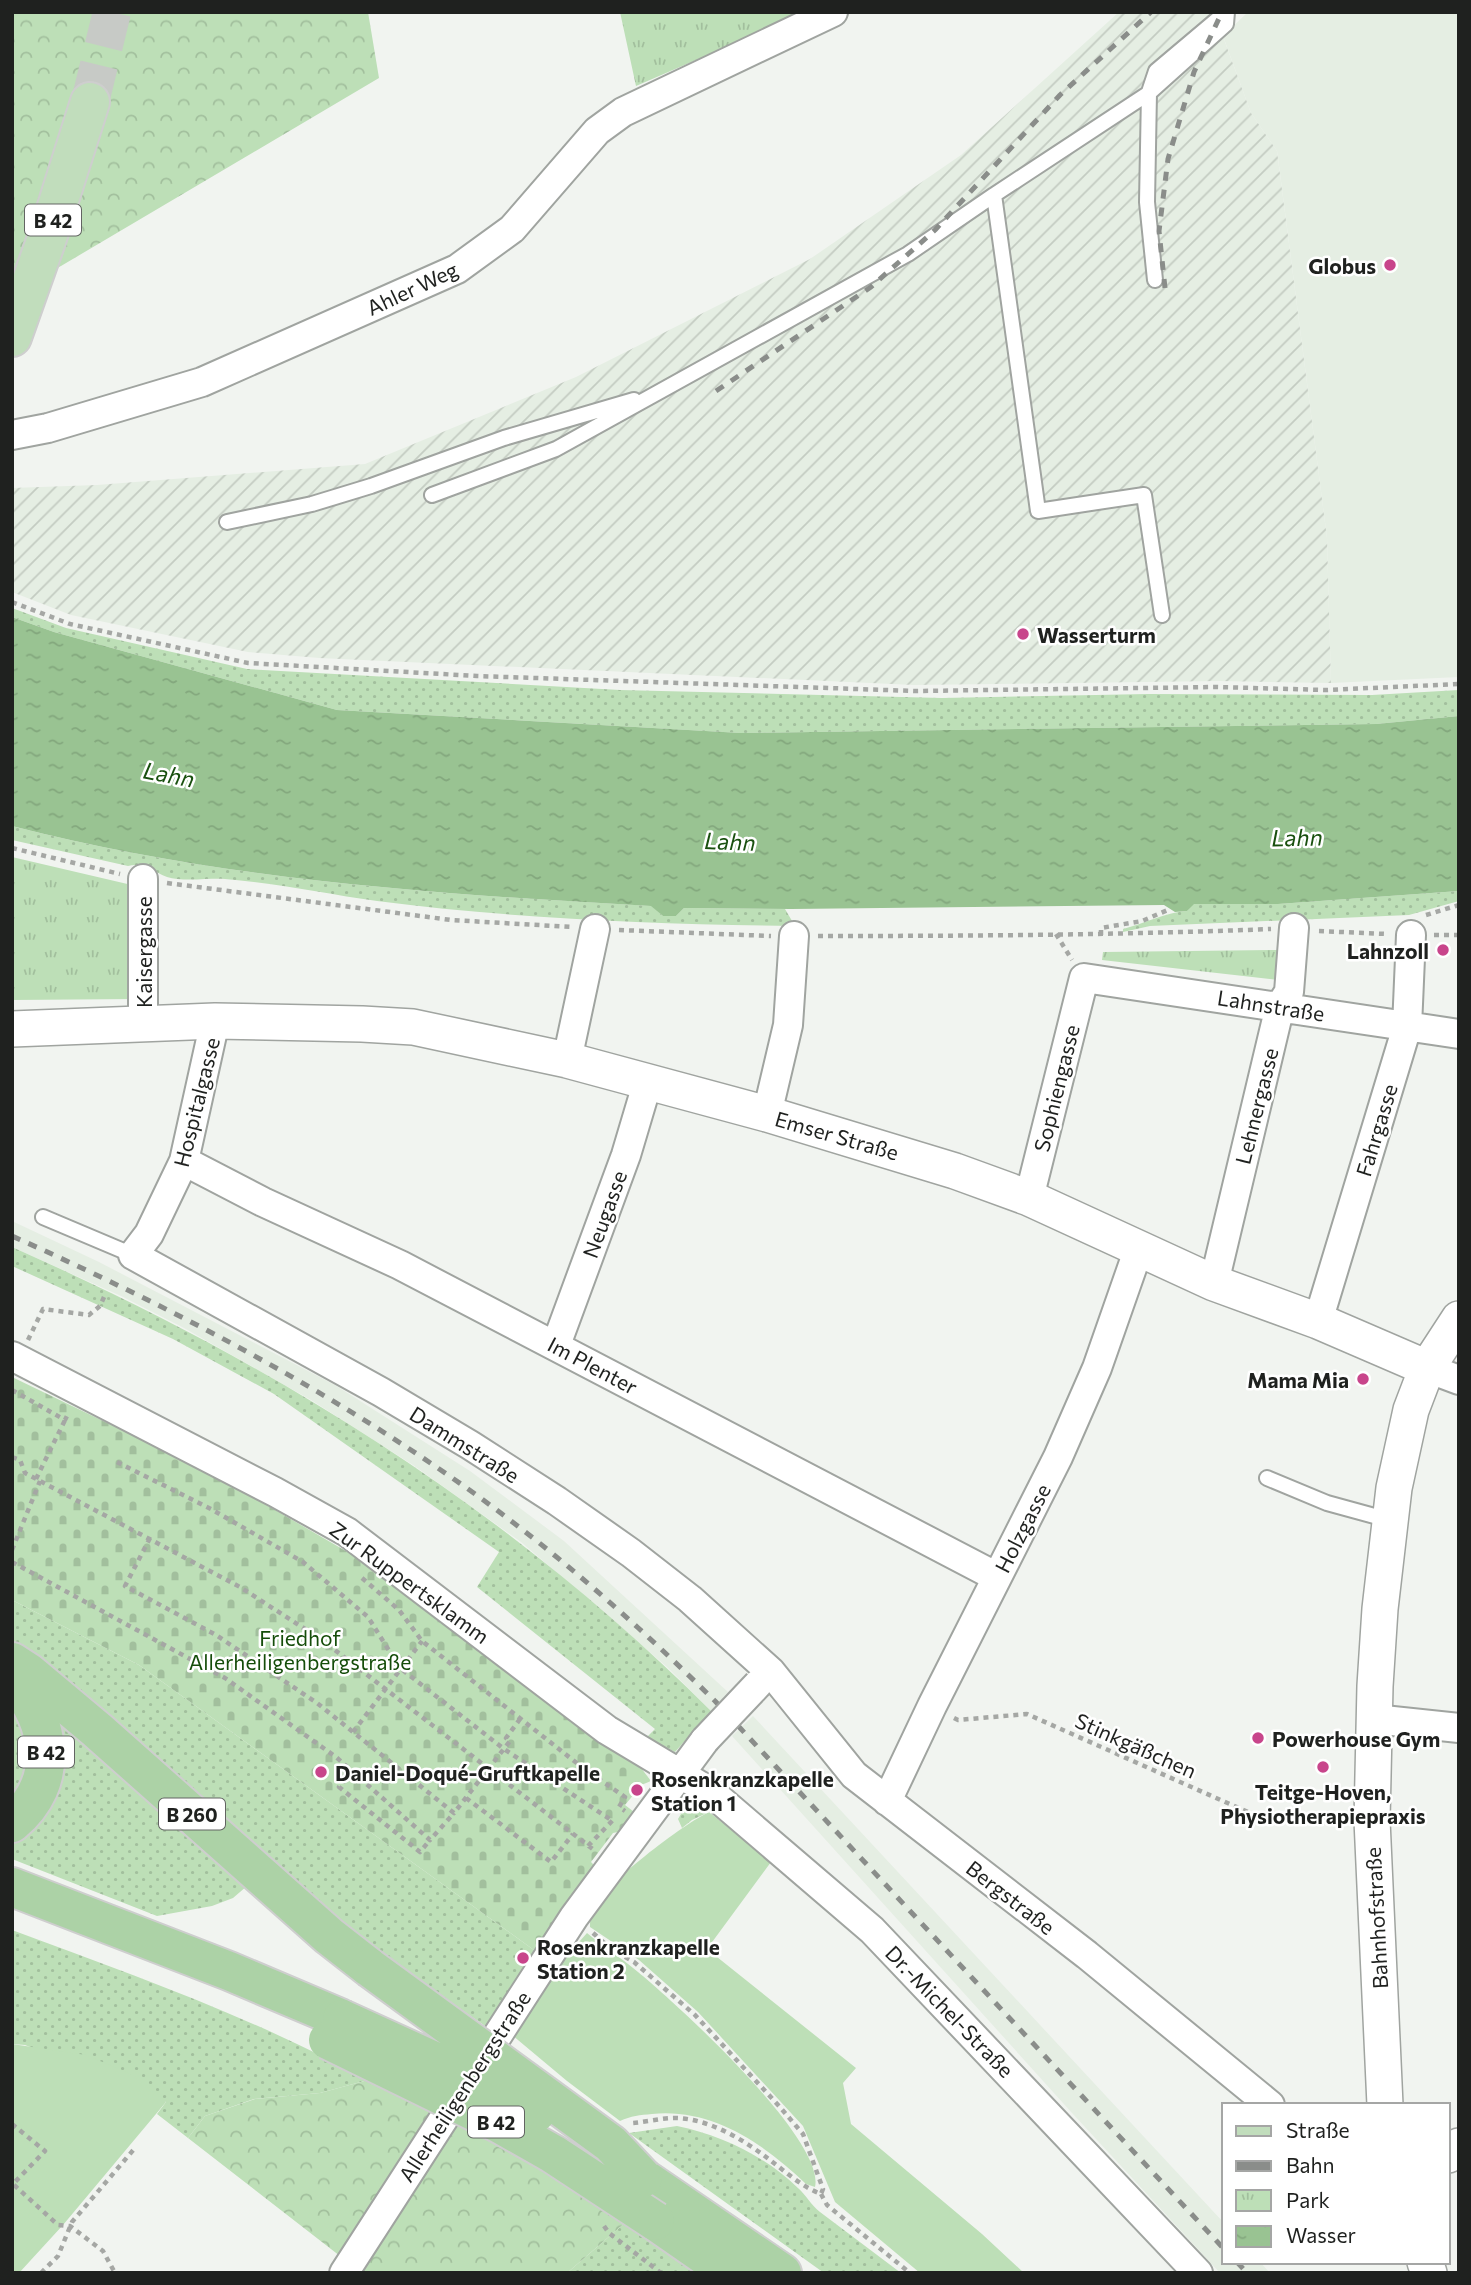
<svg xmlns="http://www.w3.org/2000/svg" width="1471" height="2285" viewBox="0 0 1471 2285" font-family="Commissioner,sans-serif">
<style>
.built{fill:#e5eee3}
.industrial{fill:url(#industrial-furrows)}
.grass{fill:url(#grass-dots)}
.forest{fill:url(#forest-crowns)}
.cemetery{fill:url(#cemetery-stones)}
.park{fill:url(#park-tufts)}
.garden{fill:#bddfb7}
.water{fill:url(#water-ripples)}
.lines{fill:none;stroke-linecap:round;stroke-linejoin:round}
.primary-tunnel{stroke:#c7cac6;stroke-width:38;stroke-dasharray:38 19;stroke-linecap:butt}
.service-casing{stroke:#a0a4a0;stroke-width:18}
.minor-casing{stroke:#a0a4a0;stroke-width:32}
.tertiary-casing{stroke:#a0a4a0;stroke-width:38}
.primary-casing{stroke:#cecece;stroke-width:42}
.trunk-casing{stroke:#cecece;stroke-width:42}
.path{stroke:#a5a7a4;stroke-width:4.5;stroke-dasharray:5 5;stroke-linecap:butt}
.service{stroke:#fff;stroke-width:14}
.minor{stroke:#fff;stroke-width:28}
.tertiary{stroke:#fff;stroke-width:35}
.primary{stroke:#c1ddbc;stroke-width:38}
.trunk{stroke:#acd2a6;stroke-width:38}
.rail{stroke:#8a8d8a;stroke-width:5;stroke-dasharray:9 9;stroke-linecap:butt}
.minor-bridge-casing{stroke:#a0a4a0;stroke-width:32;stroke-linecap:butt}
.trunk-bridge-casing{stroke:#cecece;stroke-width:42;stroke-linecap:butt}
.minor-bridge{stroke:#fff;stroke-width:28}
.trunk-bridge{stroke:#acd2a6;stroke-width:38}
.poi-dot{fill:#c8458b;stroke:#fff;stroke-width:2.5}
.labels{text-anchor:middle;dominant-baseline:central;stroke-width:5;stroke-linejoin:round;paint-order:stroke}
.shield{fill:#fff;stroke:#626462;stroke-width:2}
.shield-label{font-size:19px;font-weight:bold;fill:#1f211f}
.poi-label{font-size:21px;font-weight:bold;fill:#1f211f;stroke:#fff;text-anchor:start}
.street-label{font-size:21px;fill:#1f211f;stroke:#fff}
.park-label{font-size:21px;fill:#154d0a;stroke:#fff}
.water-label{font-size:23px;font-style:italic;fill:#19500f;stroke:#fff}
</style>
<defs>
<pattern id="industrial-furrows" width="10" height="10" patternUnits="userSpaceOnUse" patternTransform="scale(1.75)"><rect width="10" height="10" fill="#e5eee3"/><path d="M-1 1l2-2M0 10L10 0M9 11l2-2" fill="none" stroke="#c4ccc2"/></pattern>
<pattern id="grass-dots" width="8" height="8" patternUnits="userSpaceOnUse" patternTransform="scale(1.75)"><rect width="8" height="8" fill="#bddfb7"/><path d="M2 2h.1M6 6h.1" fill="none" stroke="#a2bf9d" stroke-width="1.8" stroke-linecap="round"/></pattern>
<pattern id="forest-crowns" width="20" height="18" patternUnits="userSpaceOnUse" patternTransform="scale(1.75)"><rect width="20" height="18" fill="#bddfb7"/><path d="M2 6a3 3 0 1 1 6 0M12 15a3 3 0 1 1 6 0" fill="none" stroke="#a2bf9d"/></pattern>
<pattern id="cemetery-stones" width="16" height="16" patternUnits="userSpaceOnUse" patternTransform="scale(1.75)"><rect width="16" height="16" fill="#bddfb7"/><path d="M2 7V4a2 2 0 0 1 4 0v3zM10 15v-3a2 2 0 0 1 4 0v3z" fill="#a2bf9d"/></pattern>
<pattern id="park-tufts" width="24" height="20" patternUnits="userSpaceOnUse" patternTransform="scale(1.75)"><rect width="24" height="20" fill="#bddfb7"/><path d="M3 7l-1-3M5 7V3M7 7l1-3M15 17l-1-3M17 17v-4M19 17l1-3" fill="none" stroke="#a2bf9d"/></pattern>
<pattern id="water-ripples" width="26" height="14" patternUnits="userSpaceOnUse" patternTransform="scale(1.75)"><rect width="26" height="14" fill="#99c392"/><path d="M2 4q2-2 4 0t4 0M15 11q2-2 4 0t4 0" fill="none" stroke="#83a77d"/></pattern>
</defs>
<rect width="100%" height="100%" fill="#f1f4f0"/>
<path class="built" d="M1248,12H1459V677L1331,683L1327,538L1278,158L1277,151L1251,113L1223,36Z
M12,1221L99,1262L335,1385L470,1471L564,1541L728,1692L711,1711L667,1667L521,1542L413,1465L311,1400L184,1328L121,1296L12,1247Z
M753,1716L1224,2223V2262H1260L1270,2273H1220L1072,2113L732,1736Z"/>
<path class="industrial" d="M1119,12H1214L1251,113L1277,151L1327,538L1331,683L1219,681L914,685L319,658L248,652L71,615L12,592V488L97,485L365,464L576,377L810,259L961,155Z"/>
<path class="grass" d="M12,608L66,628L247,669L620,690L942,698L1148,694L1372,695L1459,690V716L1376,724L741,733L337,710L54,632L12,617Z
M12,826C221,880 437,894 652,906L663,916H676L684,908L785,909L795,926C656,924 516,919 377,901C327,894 276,883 225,879C209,878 182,882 167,877C153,872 144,862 128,866L12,840Z
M1459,891V901L1409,915L1150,926L1123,932V929C1143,924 1167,912 1187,911L1193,904H1278Z
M12,1247C274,1363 508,1508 711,1711L675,1752L647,1737L655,1729L477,1587L499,1552L274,1394L173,1339L12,1266Z
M12,1600L139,1665L538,1953L488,2028L380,1953L12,1648Z
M12,1690L39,1746L12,1810Z
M54,1713L247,1886L233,1898L212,1906L157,1916L12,1859V1839Z
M685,1803H697L709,1812L692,1820L682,1828L678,1819L681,1814L677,1812Z
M12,1930C131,1974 257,2019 368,2080L320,2093L254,2099L205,2116L188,2138L157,2114L166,2102L25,2045L12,2044Z
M677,2126C721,2135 765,2156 798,2188C806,2195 811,2205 820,2212L901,2273H824L629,2133Z
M626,2222L702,2273H567Z"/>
<path class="forest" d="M12,12H368L379,78L61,266L12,292Z
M368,2080L422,2098L626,2222L567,2273H357L358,2270L188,2138L205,2116L255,2099L320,2093Z"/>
<path class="cemetery" d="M12,1377L213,1474L351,1554L523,1685L638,1764L651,1781L634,1788L635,1793L625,1805L638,1815L627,1830L613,1833L591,1862L596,1867L538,1953L139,1665L12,1600Z"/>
<path class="park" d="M620,12H807L636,86Z
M12,857L136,886V999L12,1000Z
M1279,950L1278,980L1102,960L1103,952Z"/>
<path class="garden" d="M709,1812L771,1862L707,1949L856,2068L843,2083L851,2124L982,2234L1024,2273H920L835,2202L803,2126L698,2012L639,1960L590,1927C590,1922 590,1915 592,1910C601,1886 685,1823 709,1812Z
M587,1933C603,1947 622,1958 638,1972C676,2003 826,2140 815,2187L806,2184C764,2144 713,2108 652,2114C640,2115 631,2116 620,2121L567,2081L512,2035L566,1947L579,1942Z
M12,2044L86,2055L133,2075L166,2102L63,2225L19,2273H12Z"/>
<path class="water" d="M12,617L54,632L337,710L741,733L1376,724L1459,716V891L1278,904H1194L1187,911L1175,912L1164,905L791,909L684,908L676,916H663L651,906C437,894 221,880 12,826Z"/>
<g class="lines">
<path class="primary-tunnel" d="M90,102L112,12"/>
<defs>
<path id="service" d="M1149,92L1156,71L1226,12
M1149,93L1226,24L1227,12
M1155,280L1147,202L1149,93L994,195L1038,511L1144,495L1162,615
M432,495L556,449L908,254L994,195
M227,522L312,504L371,486L504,438L634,400
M43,1217L133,1255
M1267,1478L1327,1503L1389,1520"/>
<path id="minor" d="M12,435L48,428L202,382L457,269L512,229L597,131L623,112L833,12
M215,1021L184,1161L149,1234L133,1255L381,1392L470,1445L557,1501L631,1553L690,1599L771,1672L854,1775L1087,1955L1270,2105
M143,1024V879
M567,1060L595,929
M767,1114L788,1025L794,936
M184,1161L263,1202L400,1265L997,1577
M1029,1198L1084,978L1459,1034
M1214,1283L1280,1006L1289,992L1294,928
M1318,1321L1407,1027L1411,935
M556,1345L626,1155L648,1081
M12,1356L275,1492L347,1532L607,1730L712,1793L872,1930L1198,2273
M1427,1368L1459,1380
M1374,1719L1459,1728
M887,1801L932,1706L1058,1457L1097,1368L1139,1248
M344,2273L574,1917L705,1740"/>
<path id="tertiary" d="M12,1029L215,1021L362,1024L413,1027L567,1060L767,1114L955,1171L1029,1198L1214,1283L1318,1321L1427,1368
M1385,2105L1372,1820L1375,1686L1380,1609L1394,1488L1411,1410L1427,1368L1459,1319
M1448,2155L1459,2146
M1425,2262L1429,2273"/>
<path id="primary" d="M12,337L47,238L90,102"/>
<path id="trunk" d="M12,1662L29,1673L97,1730L329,1936L370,1968
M12,1678C52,1723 61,1782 12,1823
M12,1887L229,1971L340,2018
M643,2178L782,2273
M655,2221L730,2273"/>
</defs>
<use href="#service" class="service-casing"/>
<use href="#minor" class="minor-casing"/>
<use href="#tertiary" class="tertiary-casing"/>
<use href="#primary" class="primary-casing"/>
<use href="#trunk" class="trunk-casing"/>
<path class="path" d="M12,602L70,624L248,663L477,676L915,691L1217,687L1326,690L1459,684
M12,848L120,874
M167,883L451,920L572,927
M1426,915L1459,905
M619,930L771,936
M1319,931L1387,934
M1056,934L1072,960
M1101,935V928L1142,921L1170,909
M1434,935H1459
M818,936C969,936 1120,935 1271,929
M28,1340L43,1309L89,1315L100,1306L104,1297
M12,1390L65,1420L69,1412
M12,1457L20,1460L25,1473L240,1587L322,1640L594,1850
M117,1462L211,1509L303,1562L368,1617L400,1668L504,1749L611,1820
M36,1479L65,1420
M150,1538L125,1586L216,1635L317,1703L454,1813L510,1741L506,1738L520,1719
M12,1550L40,1481
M12,1562L225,1678L336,1757L430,1840L454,1813
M362,1578L399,1610L422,1641L583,1768L625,1797L619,1807L625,1811
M954,1718L958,1720L1027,1714L1250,1813L1344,1819
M353,1732L422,1641
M352,1771L339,1787L420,1852L430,1840
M466,1798L551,1862L573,1834
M588,1846L613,1820
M593,1933L610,1948L634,1962L695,2015L779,2106L803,2134L823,2189L821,2194C802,2187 786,2172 770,2160C744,2140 710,2119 676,2118C661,2118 646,2122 632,2123
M12,2124L45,2151L13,2184L58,2225L70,2226L103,2251L115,2273
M821,2194L827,2205L910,2273
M604,2226L609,2233L661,2273
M41,2273L58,2256L72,2222L135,2148"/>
<use href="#service" class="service"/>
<use href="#minor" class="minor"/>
<use href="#tertiary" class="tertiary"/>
<use href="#primary" class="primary"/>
<use href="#trunk" class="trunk"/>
<path class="rail" d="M1165,288L1159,231L1168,159L1194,72L1222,12
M716,391L871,287L935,230L1060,95L1151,12
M12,1236C164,1304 312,1381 448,1475C544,1541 632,1619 715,1701L1224,2249
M1237,2262L1247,2273"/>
<defs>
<path id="minor-bridge" d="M705,1740L758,1684"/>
<path id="trunk-bridge" d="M370,1968L611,2144L643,2178
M342,2019L456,2071L536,2113
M328,2040L500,2124L553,2154L655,2221"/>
</defs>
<use href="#minor-bridge" class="minor-bridge-casing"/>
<use href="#trunk-bridge" class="trunk-bridge-casing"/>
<use href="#minor-bridge" class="minor-bridge"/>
<use href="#trunk-bridge" class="trunk-bridge"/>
</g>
<g class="poi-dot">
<circle cx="1390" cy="265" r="7"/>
<circle cx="1023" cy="634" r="7"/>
<circle cx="1443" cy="950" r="7"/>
<circle cx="1363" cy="1379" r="7"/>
<circle cx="1258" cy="1738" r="7"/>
<circle cx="1323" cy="1767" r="7"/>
<circle cx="321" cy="1772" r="7"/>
<circle cx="637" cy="1790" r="7"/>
<circle cx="523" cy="1958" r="7"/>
</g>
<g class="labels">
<g class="shield">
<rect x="25" y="204.5" width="56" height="31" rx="5"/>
<rect x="18" y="1736.5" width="56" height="31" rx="5"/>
<rect x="159" y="1798.5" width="66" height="31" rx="5"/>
<rect x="468" y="2106.5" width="56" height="31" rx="5"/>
</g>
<g class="shield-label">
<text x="53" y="220">B 42</text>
<text x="46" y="1752">B 42</text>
<text x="192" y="1814">B 260</text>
<text x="496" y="2122">B 42</text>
</g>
<g class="poi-label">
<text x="1376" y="265" text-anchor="end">Globus</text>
<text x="1037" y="634">Wasserturm</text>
<text x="1429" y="950" text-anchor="end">Lahnzoll</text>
<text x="1349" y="1379" text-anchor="end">Mama Mia</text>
<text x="1272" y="1738">Powerhouse Gym</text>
<text x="335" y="1772">Daniel-Doqué-Gruftkapelle</text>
<text x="651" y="1778">Rosenkranzkapelle<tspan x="651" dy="24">Station 1</tspan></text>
<text x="1323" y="1791" text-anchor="middle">Teitge-Hoven,<tspan x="1323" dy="24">Physiotherapiepraxis</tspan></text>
<text x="537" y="1946">Rosenkranzkapelle<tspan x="537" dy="24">Station 2</tspan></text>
</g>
<g class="street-label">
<text transform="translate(412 288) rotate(-25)">Ahler Weg</text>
<text transform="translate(143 952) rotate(-90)">Kaisergasse</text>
<text transform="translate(1271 1005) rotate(9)">Lahnstraße</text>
<text transform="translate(1056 1088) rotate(-76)">Sophiengasse</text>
<text transform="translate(196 1102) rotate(-76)">Hospitalgasse</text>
<text transform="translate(1256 1106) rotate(-76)">Lehnergasse</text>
<text transform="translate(1376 1130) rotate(-73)">Fahrgasse</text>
<text transform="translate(837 1135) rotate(16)">Emser Straße</text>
<text transform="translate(604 1214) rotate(-70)">Neugasse</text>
<text transform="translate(593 1365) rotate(28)">Im Plenter</text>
<text transform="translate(465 1444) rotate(32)">Dammstraße</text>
<text transform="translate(1022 1528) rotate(-63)">Holzgasse</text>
<text transform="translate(410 1582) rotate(36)">Zur Ruppertsklamm</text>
<text transform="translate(1136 1745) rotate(24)">Stinkgäßchen</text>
<text transform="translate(1011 1897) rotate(38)">Bergstraße</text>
<text transform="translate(1376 1918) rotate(-93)">Bahnhofstraße</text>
<text transform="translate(950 2011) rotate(46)">Dr.-Michel-Straße</text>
<text transform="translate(464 2086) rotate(-57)">Allerheiligenbergstraße</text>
</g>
<g class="park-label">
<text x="300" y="1637">Friedhof<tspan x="300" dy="24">Allerheiligenbergstraße</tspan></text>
</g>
<g class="water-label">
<text transform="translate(169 774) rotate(11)">Lahn</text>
<text transform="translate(1297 837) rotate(-1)">Lahn</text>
<text transform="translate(730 841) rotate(2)">Lahn</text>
</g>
</g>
<rect width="1471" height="2285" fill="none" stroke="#1f211f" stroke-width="28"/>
<rect x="1222" y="2103" width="228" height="161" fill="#ffffff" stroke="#a5a6a5" stroke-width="2"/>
<rect x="1236" y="2126" width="35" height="10" fill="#c1ddbc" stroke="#a5a6a5" stroke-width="2"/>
<text x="1286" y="2138" font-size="21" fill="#1f211f">Straße</text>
<rect x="1236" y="2161" width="35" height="10" fill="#8a8d8a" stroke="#a5a6a5" stroke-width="2"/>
<text x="1286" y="2173" font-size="21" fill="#1f211f">Bahn</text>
<rect x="1236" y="2190" width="35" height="21" fill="url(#park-tufts)" stroke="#a5a6a5" stroke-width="2"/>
<text x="1286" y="2208" font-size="21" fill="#1f211f">Park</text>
<rect x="1236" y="2226" width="35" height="21" fill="url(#water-ripples)" stroke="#a5a6a5" stroke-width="2"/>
<text x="1286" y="2243" font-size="21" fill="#1f211f">Wasser</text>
</svg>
